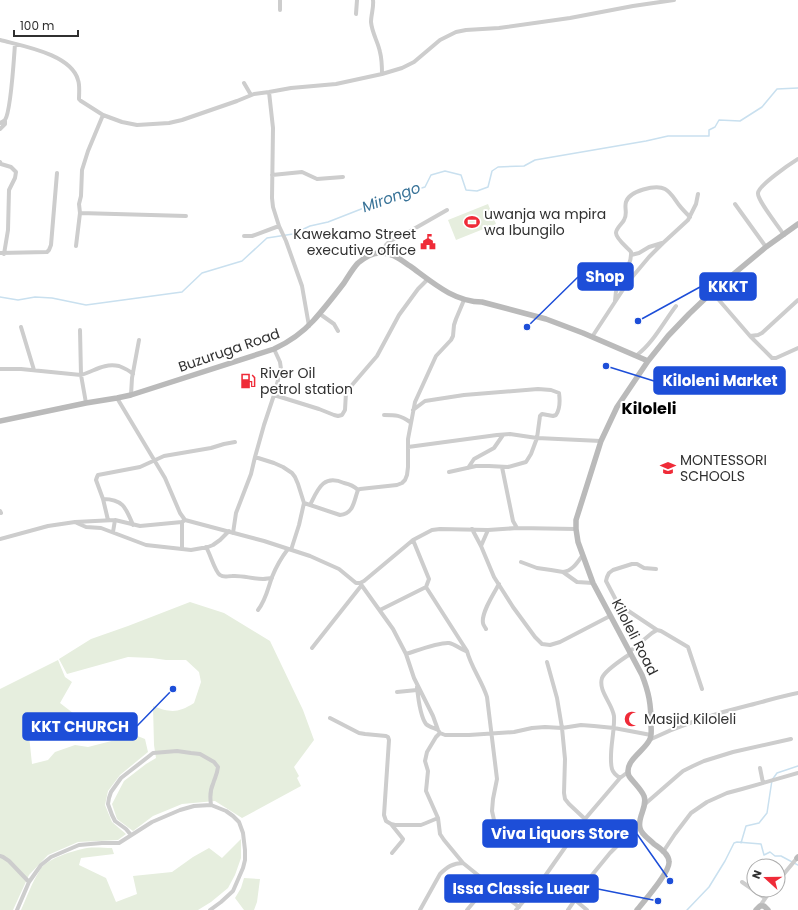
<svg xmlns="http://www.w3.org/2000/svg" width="798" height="910" viewBox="0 0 798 910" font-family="Poppins,sans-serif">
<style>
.green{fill:#e6eede}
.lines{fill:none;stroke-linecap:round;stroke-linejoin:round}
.stream{stroke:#c9e0ef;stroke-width:1.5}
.street{stroke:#cdcdcd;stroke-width:4}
.secondary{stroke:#bababa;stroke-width:5.5}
.labels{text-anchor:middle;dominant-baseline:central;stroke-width:4;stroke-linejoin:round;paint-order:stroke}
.poi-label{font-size:14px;fill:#303030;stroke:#fff;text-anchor:start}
.street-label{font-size:14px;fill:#303030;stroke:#fff}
.water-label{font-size:15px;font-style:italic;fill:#397398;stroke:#fff}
.quarter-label{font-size:16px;font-weight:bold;fill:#000;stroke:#fff}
.leader{fill:none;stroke:#1d4ed8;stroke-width:1.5}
.callout-dot{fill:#1d4ed8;stroke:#fff;stroke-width:1.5}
.callout{fill:#1d4ed8;stroke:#1d4ed8;stroke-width:1.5}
.callout-label{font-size:15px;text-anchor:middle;font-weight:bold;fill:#fff}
</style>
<rect width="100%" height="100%" fill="#fff"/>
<path class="green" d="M488,204L496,224L456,240L448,220Z
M611,263L618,269L607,283L599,277Z
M190,602L224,613L270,641L303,710L314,740L294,767L299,776L297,778L301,786L242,818L215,801L182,804L153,816L133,831L117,819L112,804L124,781L146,764L156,758L154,745L153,706C171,713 178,713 194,703L201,682L199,672L186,660H166L152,658L128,657L67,674L59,659L91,639L128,626Z
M58,660L65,677L72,682L60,703L73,713L57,732L39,717L28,726L32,764L48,760L55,752L75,745L88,747L135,735L145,739L148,752L120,775L108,791L105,805L112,822L126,834L118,840L78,842L48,855L29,875L13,910H0V689Z
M241,839V858L235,875L228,888L211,902L198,910H21C27,897 32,882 40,870C47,858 73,851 87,848C95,847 104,848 112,848L114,854L81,858L79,865L106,878L116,902L137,894L133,876L172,872L193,857L209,848L222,858Z
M244,878L260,879L257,902L254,910H244L235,898L241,888Z"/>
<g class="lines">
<path class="stream" d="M0,297L18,300L35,297L52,298L86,305L182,292L202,273L242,261L267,238L293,234L310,226L328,222L397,195L425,187L431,175L445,171L461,175L466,190L477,191L488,187L492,171L498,167L524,166L535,160L646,141L668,136H709V130L715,127L719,120L740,121L762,107L777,89L798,88
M741,843L746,826L759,823L767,813L772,780L777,773L798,766
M687,910L709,887L725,861L734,843L737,842L761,844L764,855L770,852L775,856H781L798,865"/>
<path class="street" d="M373,0C374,7 371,15 371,22C372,33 378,42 380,52C382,60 382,67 382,74
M280,10V0
M356,14L357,0
M0,40C22,46 71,54 78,80C80,85 79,93 79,99L81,101L103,115L122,122L137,125L169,123L182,120L237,101L254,94L269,92L291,88L336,84L382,74L402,68L414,62L440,40L456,32L466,30L499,28L570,18L633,6L674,0
M244,83L251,95
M269,92L273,128L272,198L273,207L279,226L286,241L302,286L309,326
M0,123C3,122 3,122 5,120C11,111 14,57 15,44
M0,129L5,124V120
M0,162L1,164L11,167L16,172L15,178L9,190L8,230L4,254
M272,175L302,172L317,179L343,177
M735,204L766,247
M80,213L186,216
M784,235C779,227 757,200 758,193C759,185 790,164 798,159
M244,236H252L279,226
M76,246L80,213L79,204L81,196L82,170L88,151L103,115
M0,253L47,252L49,250L51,245L57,173
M387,253L385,247L386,245L390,241L405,234L447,210
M631,255L639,253L649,247L662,243
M712,292L750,336L772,358H776L798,348
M615,301C615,295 616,290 618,285C623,275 632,264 631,252C628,248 616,239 616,233C616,228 622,224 624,220C628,214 624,208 626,202C629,191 656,184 665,189C671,192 675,200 679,205C682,209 686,213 690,217
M320,314L334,324L338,331
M21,327L34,370
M80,330L81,375L86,403
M750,336L758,335L762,333L798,300
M592,337L628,282L649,257L663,243L688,220L696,204L698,194
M637,355C653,343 663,323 676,306
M0,369H21L81,375C95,371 103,363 119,366C124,368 129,370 133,374
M131,395L132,378L139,340
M274,395L319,409L334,415L338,416L342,415L345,410L346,392L377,356L399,315L418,289L428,279
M117,398L165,478L180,513L185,520L264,541L310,556L339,569L356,583H360L364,581L413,540L432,530L440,529L488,530L517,528L576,529
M413,410L425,401L464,395L538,389L551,390L559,393C560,400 560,409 556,415L553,416L542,414L540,416L537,438L531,454L526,462L508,467L489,466H476L449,472
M384,415C396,415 400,415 410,422
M408,447L497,435L510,434L537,438L601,441
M255,457L274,463L283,467L292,473L295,477L298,484L304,503L299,525L291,550
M502,467L513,521L517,528
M468,468L474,459L494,448L503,435
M103,499C123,499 126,508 133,525
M304,503L340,515C354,514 354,500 358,490L360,489L397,485L402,483L405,480L407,475L408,467V439L415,402L436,356L451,340L453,336L454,325L456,319L464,300
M310,505C318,489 323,474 344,483C349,484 354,486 358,490
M0,511L1,513
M108,520L103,499L96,480L97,477L98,475L140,467L164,456L211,448L224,444L235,442
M182,522V549
M77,523L86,527L101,528L146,545L191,550L208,547L213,545L220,540L229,531
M472,529L481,546L494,577L513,607L535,637L542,644L550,645L560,642L610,616
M113,532L115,520
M233,533L236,513L251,474L255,457L264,425L274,395L281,369L280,362L274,349
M0,539L48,526L75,522L115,520L140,526L182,522L185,520
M481,546L488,530
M206,547C210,553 215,572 220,575C224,578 227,576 232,576C242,575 252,579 263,579C266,579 269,578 272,578
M521,562L537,568L551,570L563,572L577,582L593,583
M656,569L644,568L637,564H632L613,570L609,573L607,577L606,581L618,604L657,630
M563,572C572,571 577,563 582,556
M360,583L393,629L406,654L414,678L433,716L438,730L440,733L445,735H469L514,732L532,728L545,727L562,728L581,725L594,726L614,728L651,735
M426,587L467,651C471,667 482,681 487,697L497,779L493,799L492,811L494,820L502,841
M258,610C266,600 268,588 272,577C276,567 281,558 288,549
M380,610L426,587L429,579L413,540
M486,629C485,627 483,625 483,623C481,613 494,593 499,584
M312,648L361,586
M629,652L652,633L657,630L661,631L688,647L702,689
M406,654C416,651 439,642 449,643C455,644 460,649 466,651
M547,662L557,698L562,728L565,759L564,793L565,799L569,804L585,819
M417,687C418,697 420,716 426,724C429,727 434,728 438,730
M397,692L417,690
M330,718L359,733L365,734L386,736L388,737L389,740L384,815L386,821L391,824L395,825H421L426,823L438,818
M440,733L436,737L427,752L425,761L428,771L426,791L438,818L440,834L444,840L463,863L489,884L519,907
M649,740C682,724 716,713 750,705C766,701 782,696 798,693
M760,768L763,783
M620,778C617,776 613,773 612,769C608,754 615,733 614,716C612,703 598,691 602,678C605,670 623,659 630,654
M645,804L676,777L683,771L693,766L704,761L733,752L791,739
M391,824L403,839L402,841L392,853
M131,835L126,829L115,821L112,815L108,804L109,798L111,792L121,778L148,757L153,753L177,751L191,753L200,754L214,762L218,767C217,775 215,777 213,784C210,790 210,798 211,805
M663,852L675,834L691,813L707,802L727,793L742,789L798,773
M0,856L3,857L9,861L29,882
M545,876L575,900L587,910
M778,881L797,858
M742,882L765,898
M760,906L771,890
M17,910L29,882L41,865L51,857L79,845L102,843H119L152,822L180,810L194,806L211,805L226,811L233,816L239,822L243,833L245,850V860L243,868L233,891L221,902L210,910
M420,910L440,874C447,867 453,863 463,863
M467,910L489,884
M516,910L545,876L585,819L620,778L628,772
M568,910L592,875L610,853L639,824"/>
<path class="secondary" d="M0,421L86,403L117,398L131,395L274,349C289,342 302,333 313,321C324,309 334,296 344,283C348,277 353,268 358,263C364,258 372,253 380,253C392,252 401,260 410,266C432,282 454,302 482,302L546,319L583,333L648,361
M797,858L798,857
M637,910C644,901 670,872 669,862C669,854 660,848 654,844C649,839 641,834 640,828C637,817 648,807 644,796C641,789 633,782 629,776C623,761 645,751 650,739C652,735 651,729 651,724C651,704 649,693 642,675L593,583L578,542L576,529V520L601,441L617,407L648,361L668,336L689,314L712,292L766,247L798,224
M756,910L760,906H764L768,910"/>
</g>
<defs>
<symbol id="stadium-bare" viewBox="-9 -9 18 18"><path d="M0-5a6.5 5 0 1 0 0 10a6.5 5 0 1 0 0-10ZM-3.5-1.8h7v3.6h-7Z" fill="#ef2b38" stroke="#fff" stroke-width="2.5" paint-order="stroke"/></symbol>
<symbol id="civic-bare" viewBox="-9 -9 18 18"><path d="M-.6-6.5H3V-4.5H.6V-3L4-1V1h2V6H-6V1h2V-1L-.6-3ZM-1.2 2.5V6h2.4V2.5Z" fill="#ef2b38" stroke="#fff" stroke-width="2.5" paint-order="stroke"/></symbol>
<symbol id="fuel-bare" viewBox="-9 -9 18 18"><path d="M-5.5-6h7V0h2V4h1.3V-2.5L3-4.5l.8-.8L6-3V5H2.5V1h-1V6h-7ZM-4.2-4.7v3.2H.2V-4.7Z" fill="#ef2b38" stroke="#fff" stroke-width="2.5" paint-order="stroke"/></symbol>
<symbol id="school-bare" viewBox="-9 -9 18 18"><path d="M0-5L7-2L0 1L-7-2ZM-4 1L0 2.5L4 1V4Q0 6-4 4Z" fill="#ef2b38" stroke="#fff" stroke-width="2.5" paint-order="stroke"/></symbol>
<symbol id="mosque-bare" viewBox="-9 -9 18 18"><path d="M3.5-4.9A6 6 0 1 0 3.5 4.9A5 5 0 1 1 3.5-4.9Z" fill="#ef2b38" stroke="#fff" stroke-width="2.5" paint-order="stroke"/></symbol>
</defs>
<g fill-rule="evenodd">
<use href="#stadium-bare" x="461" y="211" width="22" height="22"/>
<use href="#civic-bare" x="417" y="231" width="22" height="22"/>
<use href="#fuel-bare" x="237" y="370" width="22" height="22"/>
<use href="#school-bare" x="657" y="457" width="22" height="22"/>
<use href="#mosque-bare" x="621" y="708" width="22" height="22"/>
</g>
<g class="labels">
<g class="poi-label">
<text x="484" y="214">uwanja wa mpira<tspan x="484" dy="16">wa Ibungilo</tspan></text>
<text x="416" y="234" text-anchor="end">Kawekamo Street<tspan x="416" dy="16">executive office</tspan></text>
<text x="260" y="373">River Oil<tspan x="260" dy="16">petrol station</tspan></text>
<text x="680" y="460">MONTESSORI<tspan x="680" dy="16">SCHOOLS</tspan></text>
<text x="644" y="719">Masjid Kiloleli</text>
</g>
<g class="street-label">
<text transform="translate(229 350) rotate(-19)">Buzuruga Road</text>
<text transform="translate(635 637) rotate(63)">Kiloleli Road</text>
</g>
<g class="water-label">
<text transform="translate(391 197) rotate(-20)">Mirongo</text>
</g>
<g class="quarter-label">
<text x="649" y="408">Kiloleli</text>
</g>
</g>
<path class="leader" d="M527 327L578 277M638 321L700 287M606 366L654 381M173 689L137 726M670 881L637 834M658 901L598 889"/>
<g class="callout-dot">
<circle cx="527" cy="327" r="4"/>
<circle cx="638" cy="321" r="4"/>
<circle cx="606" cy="366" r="4"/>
<circle cx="173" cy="689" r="4"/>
<circle cx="670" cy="881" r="4"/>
<circle cx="658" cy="901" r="4"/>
</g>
<g class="callout">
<rect x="578" y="263" width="55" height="27" rx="4"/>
<rect x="700" y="273" width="56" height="27" rx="4"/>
<rect x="654" y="367" width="131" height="27" rx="4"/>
<rect x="23" y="713" width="114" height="27" rx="4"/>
<rect x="483" y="820" width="154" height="27" rx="4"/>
<rect x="445" y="875" width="153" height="27" rx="4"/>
</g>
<g class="callout-label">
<text x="605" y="282">Shop</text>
<text x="728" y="292">KKKT</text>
<text x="720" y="386">Kiloleni Market</text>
<text x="80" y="732">KKT CHURCH</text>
<text x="560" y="839">Viva Liquors Store</text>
<text x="521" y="894">Issa Classic Luear</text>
</g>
<g transform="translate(766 878) rotate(291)"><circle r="19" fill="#ffffff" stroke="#acacac"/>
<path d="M0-3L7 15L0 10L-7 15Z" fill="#ef2b38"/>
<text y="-6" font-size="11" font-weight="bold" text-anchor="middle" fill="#303030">N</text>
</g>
<path d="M14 30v6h64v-6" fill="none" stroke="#303030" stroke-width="2"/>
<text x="20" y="30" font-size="12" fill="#303030" stroke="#ffffff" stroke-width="3" paint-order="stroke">100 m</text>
</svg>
